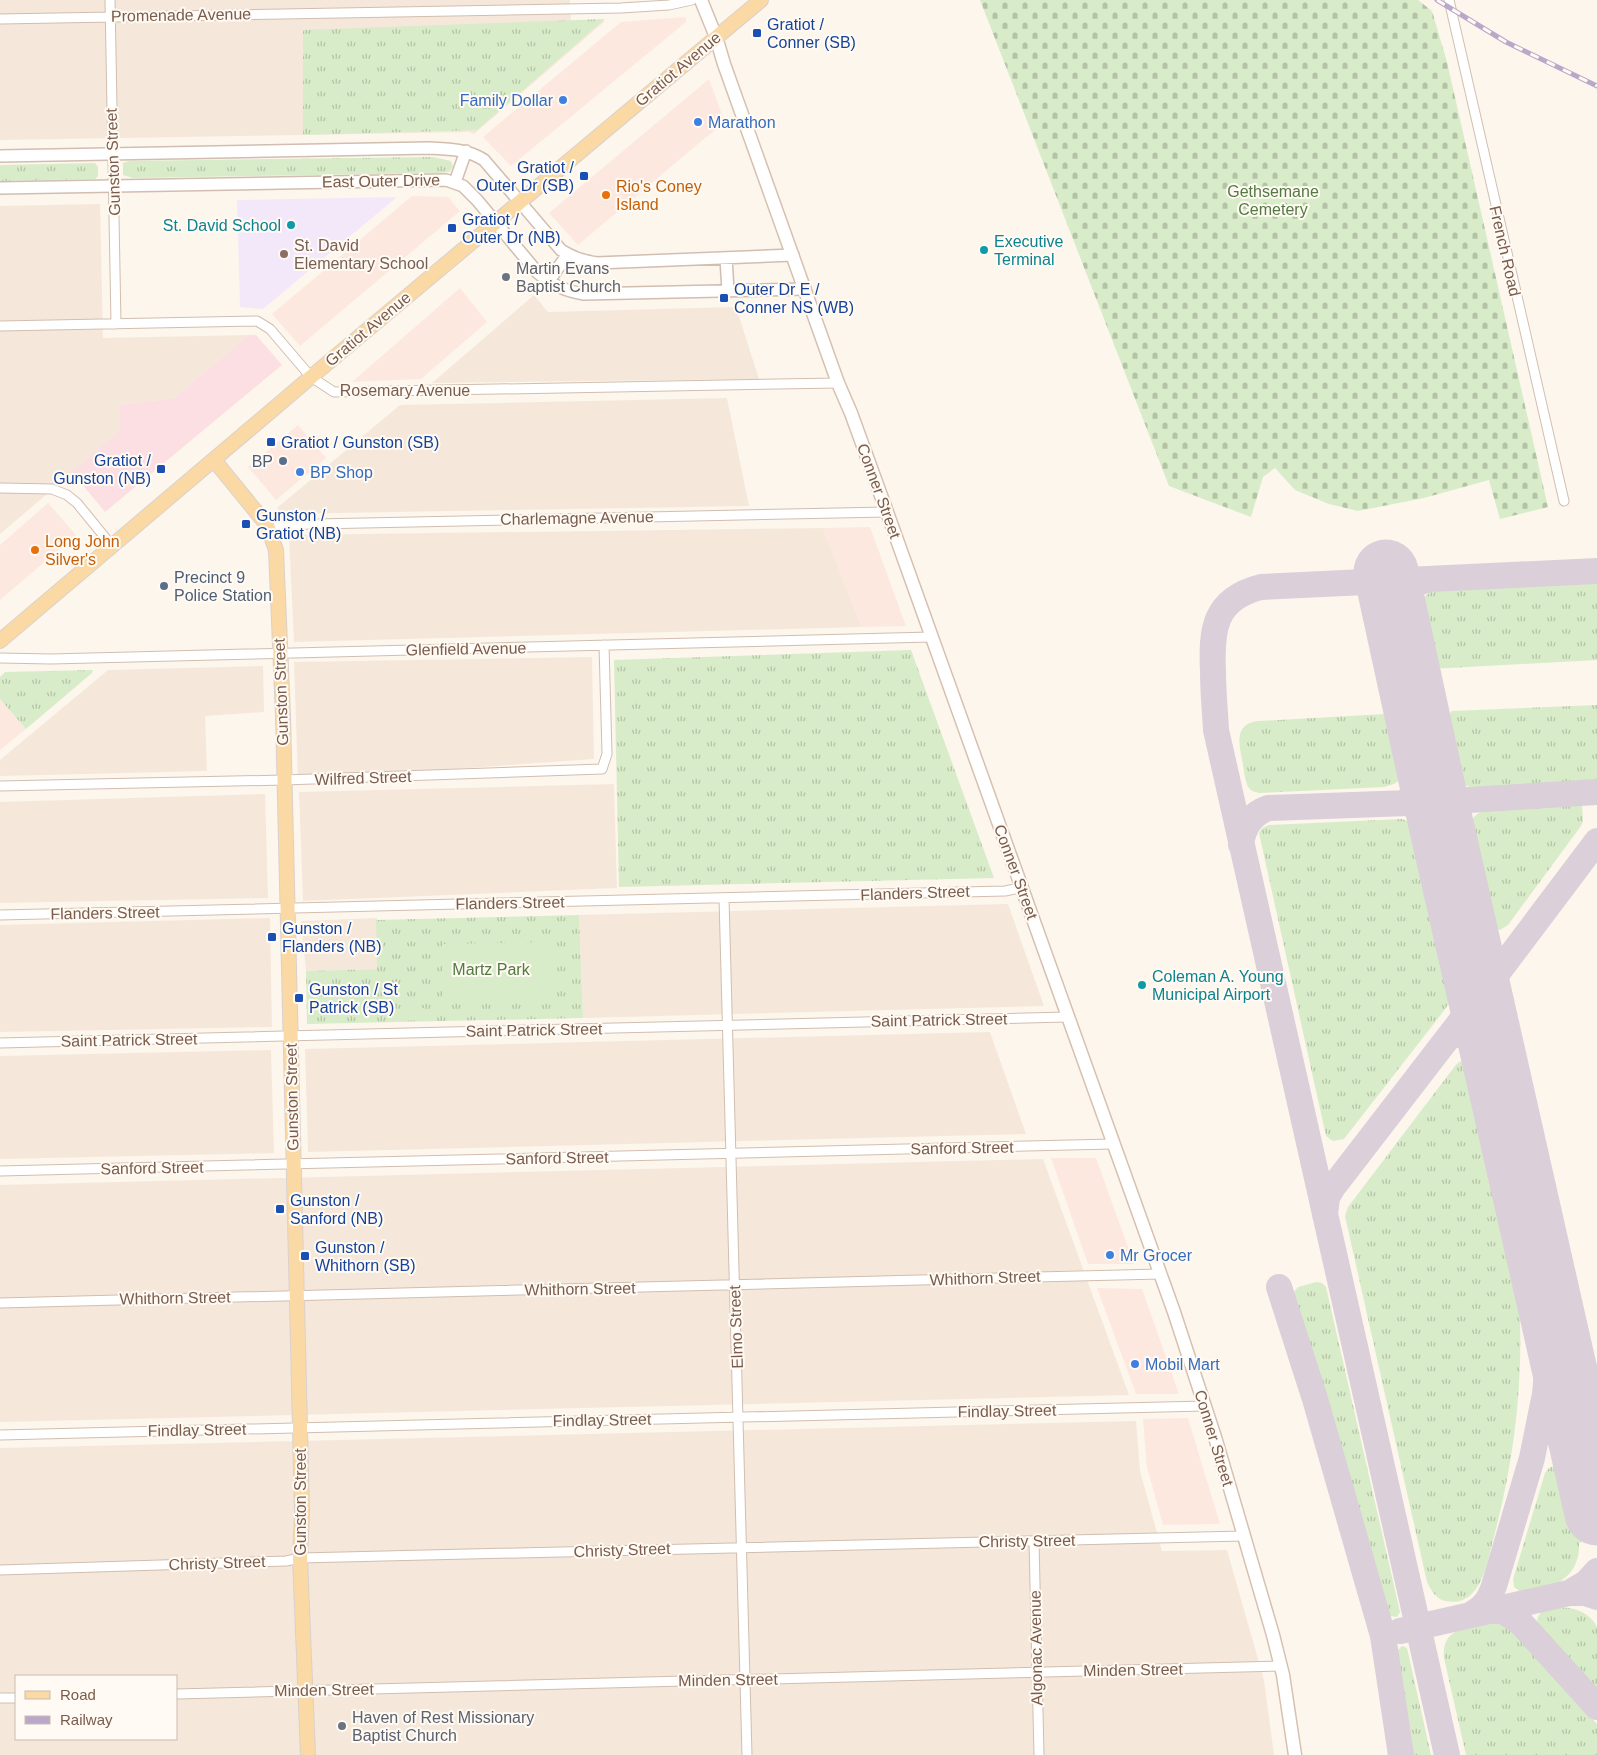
<svg xmlns="http://www.w3.org/2000/svg" width="1597" height="1755" viewBox="0 0 1597 1755" font-family="Helvetica,sans-serif">
<style>
.residential{fill:#f5e8da;fill-rule:evenodd}
.commercial{fill:#fde8e0}
.education{fill:#f3e8fa}
.medical{fill:#fbdfe3}
.grass{fill:url(#grass-tufts)}
.cemetery{fill:url(#cemetery-stones)}
.pitch{fill:#d8ecc9}
.lines{fill:none;stroke-linecap:round;stroke-linejoin:round}
.taxiway{stroke:#dbcfda;stroke-width:26}
.runway{stroke:#dbcfda;stroke-width:65}
.minor-casing{stroke:#d1beb0;stroke-width:11}
.tertiary-casing{stroke:#d1beb0;stroke-width:14}
.secondary-casing{stroke:#d6c0b0;stroke-width:15}
.primary-casing{stroke:#dad1cd;stroke-width:16}
.minor{stroke:#fff;stroke-width:9}
.tertiary{stroke:#fff;stroke-width:11}
.secondary{stroke:#fff;stroke-width:12}
.primary{stroke:#fbd9a5;stroke-width:14}
.rail-casing{stroke:#b9a8c9;stroke-width:5}
.rail{stroke:#fffaf3;stroke-width:3;stroke-dasharray:9;stroke-linecap:butt}
.transit-dot{fill:#1a4fb4;stroke:#fffaf3;stroke-width:2}
.shop-dot{fill:#3f7fe0;stroke:#fffaf3;stroke-width:2}
.food-dot{fill:#e8710a;stroke:#fffaf3;stroke-width:2}
.culture-dot{fill:#0f9aa8;stroke:#fffaf3;stroke-width:2}
.education-dot{fill:#8d6e63;stroke:#fffaf3;stroke-width:2}
.worship-dot{fill:#6b7280;stroke:#fffaf3;stroke-width:2}
.service-dot{fill:#5c6f8a;stroke:#fffaf3;stroke-width:2}
.labels{text-anchor:middle;dominant-baseline:central;stroke-width:4;stroke-linejoin:round;paint-order:stroke}
.street-label{font-size:16px;fill:#7a5c4d;stroke:#fffaf3}
.transit-label{font-size:16px;fill:#164399;stroke:#fffaf3;text-anchor:start}
.shop-label{font-size:16px;fill:#366cbe;stroke:#fffaf3;text-anchor:start}
.food-label{font-size:16px;fill:#c56008;stroke:#fffaf3;text-anchor:start}
.park-label{font-size:16px;fill:#537a41;stroke:#fffaf3}
.culture-label{font-size:16px;fill:#0d838f;stroke:#fffaf3;text-anchor:start}
.education-label{font-size:16px;fill:#785e54;stroke:#fffaf3;text-anchor:start}
.worship-label{font-size:16px;fill:#5b616d;stroke:#fffaf3;text-anchor:start}
.service-label{font-size:16px;fill:#4e5e75;stroke:#fffaf3;text-anchor:end}
</style>
<defs>
<pattern id="grass-tufts" width="24" height="20" patternUnits="userSpaceOnUse" patternTransform="scale(1.25)"><rect width="24" height="20" fill="#d8ecc9"/><path d="M3 7l-1-3M5 7V3M7 7l1-3M15 17l-1-3M17 17v-4M19 17l1-3" fill="none" stroke="#b4c2a5"/></pattern>
<pattern id="cemetery-stones" width="16" height="16" patternUnits="userSpaceOnUse" patternTransform="scale(1.25)"><rect width="16" height="16" fill="#d8ecc9"/><path d="M2 7V4a2 2 0 0 1 4 0v3zM10 15v-3a2 2 0 0 1 4 0v3z" fill="#b4c2a5"/></pattern>
</defs>
<rect width="100%" height="100%" fill="#fdf6ec"/>
<path class="residential" d="M0,0H570L571,21H605L474,134L469,132L0,140Z
M100,204L103,338L249,335L174,398L119,405L122,430L0,534V206Z
M534,295L548,312L736,307L759,379L432,383Z
M727,398L749,506L281,514L277,508L400,405Z
M823,528L862,627L294,642L289,535Z
M592,657L594,759L298,780L294,662Z
M263,666L264,712L205,716L207,771L0,776V760L108,670Z
M614,784L617,888L303,901L299,792Z
M265,794L268,898L0,903V802Z
M1008,904L1044,1006L583,1018L579,915Z
M270,918L272,1027L0,1032V925Z
M377,918V969L306,971L301,921Z
M990,1032L1026,1134L308,1152L305,1049Z
M271,1050L274,1153L0,1159V1056Z
M1043,1159L1129,1395L0,1422V1185Z
M1136,1421L1140,1471L1162,1551L1227,1550L1264,1680L1274,1755H0V1448ZM16,1676H176V1739H16Z"/>
<path class="commercial" d="M686,17V22L511,166L483,137L621,22Z
M709,79L725,123L705,138L578,245L549,213Z
M412,196L448,197L460,211L300,346L272,314Z
M460,288L487,322L421,379L352,382Z
M298,425L326,458L276,500L248,467Z
M48,503L76,535L0,600V545Z
M870,527L906,626L862,627L823,528Z
M0,699L26,729L0,750Z
M1051,1158H1096L1134,1264H1088Z
M1097,1288L1142,1289L1179,1394H1136Z
M1188,1418L1220,1524L1163,1525L1147,1467L1143,1419Z"/>
<path class="education" d="M397,197L263,309L240,307L237,200Z"/>
<path class="medical" d="M249,335H256L282,365L105,512L72,472L121,430L119,405L174,398Z"/>
<path class="grass" d="M605,19L477,130L303,135V30Z
M433,157L451,161L453,167L449,172L436,173L133,178L123,175V163L129,161Z
M95,163L98,167V176L95,179L0,181V165Z
M1597,583V660L1430,669C1428,657 1425,646 1422,634C1418,614 1413,596 1438,590Z
M911,650L994,878L619,887L614,660Z
M93,670L92,673L26,729L0,699V677L5,672Z
M1597,705V782L1473,788L1464,785L1456,776L1443,721L1452,711Z
M1385,714L1398,726L1406,766L1405,773L1400,780L1394,784L1384,787L1259,793L1252,791L1248,787C1245,780 1244,772 1243,764C1239,746 1233,723 1259,721Z
M1582,805L1583,821L1581,826L1508,925L1500,930L1493,929L1488,925L1469,832C1469,818 1478,811 1490,809Z
M1402,819L1415,824L1422,834L1455,980L1452,981V997L1446,1008L1344,1139L1333,1141L1326,1136L1259,833L1262,828L1269,825Z
M579,915L583,1018L307,1024L306,971L377,969L376,920Z
M1464,1061L1474,1064C1488,1126 1505,1190 1514,1252C1528,1350 1518,1449 1492,1544C1486,1568 1479,1608 1445,1601C1435,1598 1431,1590 1427,1582L1345,1216L1348,1207L1455,1066L1459,1062Z
M1316,1282L1322,1283L1326,1287L1400,1612L1397,1617L1390,1616L1387,1613L1319,1382L1293,1301V1293L1298,1287Z
M1554,1466L1562,1468L1567,1475L1581,1542L1579,1543C1581,1577 1551,1592 1521,1592L1514,1587L1513,1579L1545,1473L1549,1468Z
M1554,1608C1571,1606 1589,1611 1597,1627V1688L1593,1685L1539,1626L1537,1620C1539,1611 1546,1610 1554,1608Z
M1489,1623L1500,1624L1513,1631L1597,1724V1755H1466L1444,1658C1441,1628 1467,1628 1489,1623Z
M1402,1646L1407,1648L1431,1755H1412L1397,1657V1651Z"/>
<path class="cemetery" d="M980,0H1418L1432,11L1447,62L1548,507L1500,519L1489,480L1424,498L1358,511L1329,504L1295,490L1275,468L1263,477L1251,517L1169,486Z"/>
<path class="pitch" d="M555,942L556,997L443,1000L442,944Z
M424,1008V1020L397,1021V1009Z"/>
<g class="lines">
<path class="taxiway" d="M1394,610C1398,591 1410,585 1427,580
M1404,802C1430,808 1441,828 1448,852
M1241,845C1243,827 1251,814 1268,808L1436,802L1597,792
M1449,1037C1456,1034 1462,1034 1469,1036C1492,1041 1495,1062 1500,1082
M1325,1215L1327,1197L1333,1187L1481,995L1597,841
M1279,1287L1315,1399L1383,1636L1401,1755
M1569,1593L1586,1583L1597,1571
M1491,1611H1503L1521,1623L1597,1707
M1470,1615C1484,1608 1489,1600 1494,1586L1532,1458L1545,1394L1550,1340L1547,1288
M1400,1631L1569,1593H1585L1597,1597
M1447,1755L1216,730C1215,711 1213,691 1213,672C1211,629 1214,599 1261,587L1597,571"/>
<path class="runway" d="M1386,572L1436,802L1597,1513"/>
<defs>
<path id="minor" d="M110,0L116,324
M1449,0L1564,501
M0,19L621,8L669,5L692,0
M0,326L257,321L270,329L311,377L334,392L838,383
M0,488L52,489L67,495L77,503L112,546
M267,525L887,512
M0,658L51,659L931,637
M0,786L284,780L602,769L607,754L604,645
M724,898L747,1755
M0,915L1005,891L1020,888
M0,1043L1067,1017
M0,1171L1113,1144
M0,1303L1160,1274
M0,1435L1205,1406
M1034,1541L1039,1755
M0,1570L286,1561L300,1558L1244,1536
M176,1694L1281,1666
M0,1698H16"/>
<path id="tertiary" d="M0,156L429,148C449,149 467,149 484,160L561,250C573,258 583,261 597,263L793,255
M455,182L466,151
M0,188L446,180L463,186L477,200L537,272C552,285 565,291 584,294L805,289
M726,258L728,291
M548,282L568,254"/>
<path id="secondary" d="M701,0L716,37L724,64L838,383L851,413L887,512L1174,1312L1215,1437L1273,1635L1283,1675L1295,1755"/>
<path id="primary" d="M214,460L267,525L276,550L283,716L302,1513L300,1558L308,1755
M0,641L311,377L761,0"/>
</defs>
<use href="#minor" class="minor-casing"/>
<use href="#tertiary" class="tertiary-casing"/>
<use href="#secondary" class="secondary-casing"/>
<use href="#primary" class="primary-casing"/>
<use href="#minor" class="minor"/>
<use href="#tertiary" class="tertiary"/>
<use href="#secondary" class="secondary"/>
<use href="#primary" class="primary"/>
<defs>
<path id="rail" d="M1437,0L1506,42L1597,86"/>
</defs>
<use href="#rail" class="rail-casing"/>
<use href="#rail" class="rail"/>
</g>
<g class="transit-dot">
<rect x="752" y="28" width="10" height="10" rx="2.5"/>
<rect x="579" y="171" width="10" height="10" rx="2.5"/>
<rect x="447" y="223" width="10" height="10" rx="2.5"/>
<rect x="719" y="293" width="10" height="10" rx="2.5"/>
<rect x="266" y="437" width="10" height="10" rx="2.5"/>
<rect x="156" y="464" width="10" height="10" rx="2.5"/>
<rect x="241" y="519" width="10" height="10" rx="2.5"/>
<rect x="267" y="932" width="10" height="10" rx="2.5"/>
<rect x="294" y="993" width="10" height="10" rx="2.5"/>
<rect x="275" y="1204" width="10" height="10" rx="2.5"/>
<rect x="300" y="1251" width="10" height="10" rx="2.5"/>
</g>
<g class="shop-dot">
<circle cx="563" cy="100" r="5"/>
<circle cx="698" cy="122" r="5"/>
<circle cx="300" cy="472" r="5"/>
<circle cx="1110" cy="1255" r="5"/>
<circle cx="1135" cy="1364" r="5"/>
</g>
<g class="food-dot">
<circle cx="606" cy="195" r="5"/>
<circle cx="35" cy="550" r="5"/>
</g>
<g class="culture-dot">
<circle cx="291" cy="225" r="5"/>
<circle cx="984" cy="250" r="5"/>
<circle cx="1142" cy="985" r="5"/>
</g>
<circle class="education-dot" cx="284" cy="254" r="5"/>
<g class="worship-dot">
<circle cx="506" cy="277" r="5"/>
<circle cx="342" cy="1726" r="5"/>
</g>
<g class="service-dot">
<circle cx="283" cy="461" r="5"/>
<circle cx="164" cy="586" r="5"/>
</g>
<g class="labels">
<g class="street-label">
<text transform="translate(181 15) rotate(-1)">Promenade Avenue</text>
<text transform="translate(678 69) rotate(-40)">Gratiot Avenue</text>
<text transform="translate(113 162) rotate(-92)">Gunston Street</text>
<text transform="translate(381 181) rotate(-1)">East Outer Drive</text>
<text transform="translate(1505 251) rotate(77)">French Road</text>
<text transform="translate(368 329) rotate(-40)">Gratiot Avenue</text>
<text x="405" y="390">Rosemary Avenue</text>
<text transform="translate(879 491) rotate(70)">Conner Street</text>
<text transform="translate(577 518) rotate(-1)">Charlemagne Avenue</text>
<text transform="translate(466 649) rotate(-1)">Glenfield Avenue</text>
<text transform="translate(281 692) rotate(-92)">Gunston Street</text>
<text transform="translate(363 778) rotate(-2)">Wilfred Street</text>
<text transform="translate(1016 872) rotate(70)">Conner Street</text>
<text transform="translate(915 893) rotate(-2)">Flanders Street</text>
<text transform="translate(510 903) rotate(-1)">Flanders Street</text>
<text transform="translate(105 913) rotate(-1)">Flanders Street</text>
<text transform="translate(939 1020) rotate(-1)">Saint Patrick Street</text>
<text transform="translate(534 1030) rotate(-1)">Saint Patrick Street</text>
<text transform="translate(129 1040) rotate(-1)">Saint Patrick Street</text>
<text transform="translate(292 1097) rotate(-91)">Gunston Street</text>
<text transform="translate(962 1148) rotate(-1)">Sanford Street</text>
<text transform="translate(557 1158) rotate(-1)">Sanford Street</text>
<text transform="translate(152 1168) rotate(-1)">Sanford Street</text>
<text transform="translate(985 1278) rotate(-2)">Whithorn Street</text>
<text transform="translate(580 1289) rotate(-1)">Whithorn Street</text>
<text transform="translate(175 1298) rotate(-1)">Whithorn Street</text>
<text transform="translate(736 1327) rotate(-92)">Elmo Street</text>
<text transform="translate(1007 1411) rotate(-1)">Findlay Street</text>
<text transform="translate(602 1420) rotate(-1)">Findlay Street</text>
<text transform="translate(197 1430) rotate(-1)">Findlay Street</text>
<text transform="translate(1214 1438) rotate(73)">Conner Street</text>
<text transform="translate(300 1502) rotate(-90)">Gunston Street</text>
<text transform="translate(1027 1541) rotate(-1)">Christy Street</text>
<text transform="translate(622 1550) rotate(-2)">Christy Street</text>
<text transform="translate(217 1563) rotate(-2)">Christy Street</text>
<text transform="translate(1036 1648) rotate(-91)">Algonac Avenue</text>
<text transform="translate(1133 1670) rotate(-1)">Minden Street</text>
<text transform="translate(728 1680) rotate(-1)">Minden Street</text>
<text transform="translate(324 1690) rotate(-1)">Minden Street</text>
</g>
<g class="transit-label">
<text x="767" y="24">Gratiot /<tspan x="767" dy="18">Conner (SB)</tspan></text>
<text x="574" y="167" text-anchor="end">Gratiot /<tspan x="574" dy="18">Outer Dr (SB)</tspan></text>
<text x="462" y="219">Gratiot /<tspan x="462" dy="18">Outer Dr (NB)</tspan></text>
<text x="734" y="289">Outer Dr E /<tspan x="734" dy="18">Conner NS (WB)</tspan></text>
<text x="281" y="442">Gratiot / Gunston (SB)</text>
<text x="151" y="460" text-anchor="end">Gratiot /<tspan x="151" dy="18">Gunston (NB)</tspan></text>
<text x="256" y="515">Gunston /<tspan x="256" dy="18">Gratiot (NB)</tspan></text>
<text x="282" y="928">Gunston /<tspan x="282" dy="18">Flanders (NB)</tspan></text>
<text x="309" y="989">Gunston / St<tspan x="309" dy="18">Patrick (SB)</tspan></text>
<text x="290" y="1200">Gunston /<tspan x="290" dy="18">Sanford (NB)</tspan></text>
<text x="315" y="1247">Gunston /<tspan x="315" dy="18">Whithorn (SB)</tspan></text>
</g>
<g class="shop-label">
<text x="553" y="100" text-anchor="end">Family Dollar</text>
<text x="708" y="122">Marathon</text>
<text x="310" y="472">BP Shop</text>
<text x="1120" y="1255">Mr Grocer</text>
<text x="1145" y="1364">Mobil Mart</text>
</g>
<g class="food-label">
<text x="616" y="186">Rio's Coney<tspan x="616" dy="18">Island</tspan></text>
<text x="45" y="541">Long John<tspan x="45" dy="18">Silver's</tspan></text>
</g>
<g class="park-label">
<text x="1273" y="191">Gethsemane<tspan x="1273" dy="18">Cemetery</tspan></text>
<text x="491" y="969">Martz Park</text>
</g>
<g class="culture-label">
<text x="281" y="225" text-anchor="end">St. David School</text>
<text x="994" y="241">Executive<tspan x="994" dy="18">Terminal</tspan></text>
<text x="1152" y="976">Coleman A. Young<tspan x="1152" dy="18">Municipal Airport</tspan></text>
</g>
<g class="education-label">
<text x="294" y="245">St. David<tspan x="294" dy="18">Elementary School</tspan></text>
</g>
<g class="worship-label">
<text x="516" y="268">Martin Evans<tspan x="516" dy="18">Baptist Church</tspan></text>
<text x="352" y="1717">Haven of Rest Missionary<tspan x="352" dy="18">Baptist Church</tspan></text>
</g>
<g class="service-label">
<text x="273" y="461">BP</text>
<text x="174" y="577" text-anchor="start">Precinct 9<tspan x="174" dy="18">Police Station</tspan></text>
</g>
</g>
<rect x="15" y="1675" width="162" height="65" fill="#fffaf3" stroke="#cabbb1"/>
<rect x="25" y="1691" width="25" height="8" fill="#fbd9a5" stroke="#cabbb1"/>
<text x="60" y="1700" font-size="15" fill="#7a5c4d">Road</text>
<rect x="25" y="1716" width="25" height="8" fill="#b9a8c9" stroke="#cabbb1"/>
<text x="60" y="1725" font-size="15" fill="#7a5c4d">Railway</text>
</svg>
